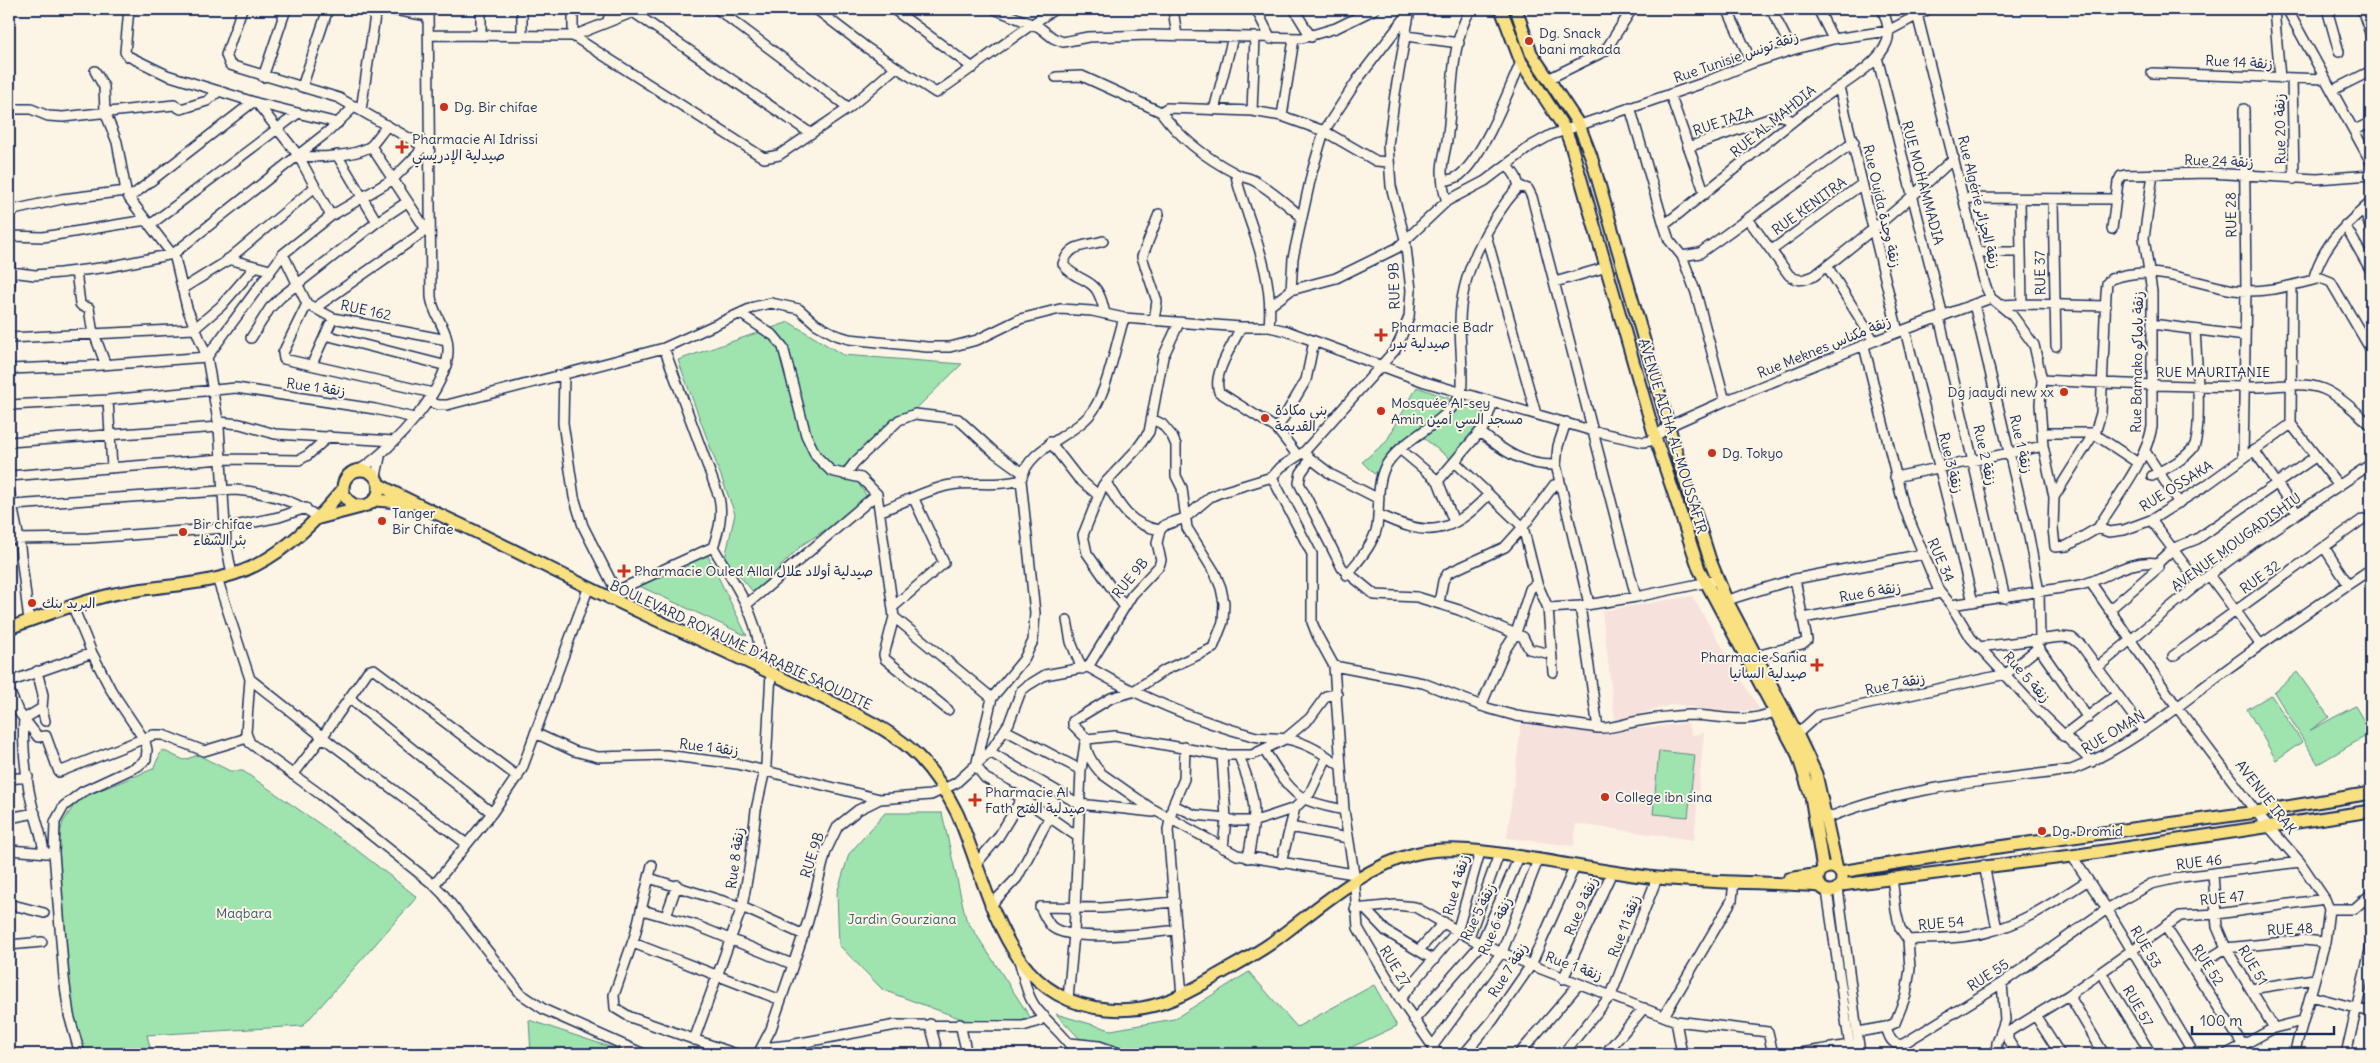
<svg xmlns="http://www.w3.org/2000/svg" width="2380" height="1063" viewBox="0 0 2380 1063" font-family="Delius,'Playpen Sans Arabic',sans-serif">
<style>
.built{fill:#f7e1dc}
.green{fill:#9fe3af;stroke:#5d8986}
.lines{fill:none;stroke-linecap:round;stroke-linejoin:round}
.minor-casing{stroke:#1b2f5e;stroke-width:12}
.major-casing{stroke:#1b2f5e;stroke-width:15}
.minor{stroke:#fcf5e5;stroke-width:9}
.major{stroke:#f9e181;stroke-width:11}
.poi-dot{fill:#c8321e;stroke:#fcf5e5;stroke-width:2}
.labels{text-anchor:middle;dominant-baseline:central;stroke-width:4;stroke-linejoin:round;paint-order:stroke}
.poi-label{font-size:14px;fill:#1b2f5e;stroke:#fcf5e5;text-anchor:start}
.street-label{font-size:14px;fill:#1b2f5e;stroke:#fcf5e5}
.park-label{font-size:14px;fill:#3c5c72;stroke:#fcf5e5}
</style>
<rect width="100%" height="100%" fill="#fcf5e5"/>
<filter id="ink" filterUnits="userSpaceOnUse"><feTurbulence type="fractalNoise" baseFrequency=".02" numOctaves="2"/><feDisplacementMap in="SourceGraphic" scale="10" xChannelSelector="R" yChannelSelector="G"/><feConvolveMatrix kernelMatrix="1 2 1 2 8 2 1 2 1" color-interpolation-filters="sRGB"/></filter>
<g filter="url(#ink)">
<path class="built" d="M1692,596L1760,710L1715,712L1674,704L1615,721L1602,611Z
M1688,723L1692,735L1704,733L1694,840L1576,824L1574,846L1507,838L1521,724L1619,731Z"/>
<path class="green" d="M789,322L843,355L962,364L851,472L870,501L802,545L754,593L725,558L735,514L678,360Z
M1417,387L1490,413L1458,465L1422,437L1374,474L1362,462L1386,442Z
M707,554L747,636L637,585Z
M2297,672L2329,717L2309,731L2355,706L2371,733L2318,764L2274,692Z
M2271,695L2302,742L2276,760L2247,709Z
M162,750L184,760L198,755L230,771H243L353,847L417,897L303,1026L147,1035L152,1054H85L72,1008L57,844L63,822L78,799L153,769Z
M1659,751L1695,755L1688,817L1653,814Z
M885,813H942L966,919L1032,1020L989,1029L883,990L839,945L837,893L849,854Z
M1249,972L1297,1027L1374,985L1397,1026L1337,1054H1105L1083,1042L1056,1014L1111,1030L1174,1019Z
M529,1020L631,1054H531Z"/>
<g class="lines">
<defs>
<path id="minor" d="M129,9L125,52L128,56L167,75L257,103L338,123
M242,9L226,55L230,65L339,98L426,148
M388,9L428,16
M573,9V36L764,158L779,155L849,108L895,68
M717,9L849,108
M816,9L867,48L936,93C976,66 1014,35 1055,9
M893,9L973,68
M994,9L1039,27L1053,38L1063,42L1088,37L1150,35L1302,38L1336,28L1375,9
M1173,9L1177,36
M1256,9L1271,39
M1294,9L1311,37
M1771,9L1792,50
M1818,9L1833,39
M2274,9L2280,78
M2287,9L2371,162
M2327,9L2339,52
M2362,9L2371,36
M633,12L810,133
M1729,13L1752,63
M1917,14L1985,285L1991,298L2012,315L2034,345L2042,380L2040,404L2043,446L2054,497
M608,22L610,9
M481,34V9
M429,35L573,36L641,9
M522,35V9
M1406,36L1459,43
M1877,57L1943,316
M95,71L104,87L105,112L117,142L126,191L129,198L175,258L187,308L207,357L219,427L226,543L232,575
M2152,73L2326,79
M263,77L286,9
M1056,77L1082,76L1161,112L1167,108L1198,109L1252,111L1282,116L1324,131L1376,161L1388,162
M2292,78L2294,179
M1548,79L1605,51L1632,9
M302,87L328,9
M1839,87L1898,332
M2333,90L2371,71
M1670,94L1705,194
M257,103L298,155L331,216
M1630,107L1664,225L1669,240L1682,256L1696,293L1725,401
M9,109H31L48,116L63,117L174,105L181,109L207,101L219,91
M361,110L376,9
M1214,110L1233,37
M1252,111L1255,38
M1161,112C1180,138 1206,158 1235,173C1240,177 1247,177 1253,180C1271,190 1286,204 1302,217
M1282,116L1294,39
M2355,130L2371,122
M371,146L429,234
M1688,147L1780,115L1793,121
M298,155C314,159 359,156 372,145C377,139 382,132 387,126
M337,155L377,222
M1236,175C1238,188 1244,202 1248,215C1261,252 1273,288 1269,327
M1443,181C1449,180 1455,179 1460,175C1484,155 1508,92 1521,62
M1519,186L1528,189L1532,197L1636,597
M129,198L253,102
M1963,198L2115,199
M2020,199L2022,304
M2053,199L2056,346
M1447,201C1443,191 1442,182 1442,171C1442,159 1447,146 1448,133C1453,96 1450,41 1471,9
M2364,209L2371,230
M9,211L62,199L126,191
M1748,219L1789,275C1797,282 1804,280 1814,276C1862,239 1909,201 1954,158
M150,225L297,114
M1664,225C1717,185 1766,141 1819,101C1838,87 1879,65 1887,42C1891,32 1886,18 1882,9
M2345,225L2371,271
M2112,229L2118,182L2121,176L2125,175L2209,173L2317,179L2371,175
M1486,235L1536,414
M9,236L43,237L146,220
M1103,241C1084,247 1070,243 1063,264C1071,276 1082,277 1092,285C1100,291 1103,305 1105,314
M1772,250L1862,184
M1977,252H2021
M283,254L307,304L333,318L447,340
M1682,256L1700,253L1854,142
M228,259L270,270
M9,260L11,274L9,291
M1827,266L1874,341
M76,271L80,304L82,306L89,308L92,328L105,363
M11,272L35,275L60,273L108,267L173,254L330,130L355,106
M2313,280C2324,242 2343,228 2371,202
M1555,282L1607,267
M2292,286L2291,424L2339,486
M182,289L224,263L315,187
M1291,290L1293,258L1312,172L1324,131L1358,79L1408,14
M307,304L283,353L284,359L433,393
M1974,304L2029,537L2039,592L2040,639
M1271,305L1291,290L1336,278L1397,248L1447,201L1485,181L1531,146L1551,135L1703,83L1752,63L1792,50L1833,39L1888,31L1929,9
M2001,305L2022,304L2106,306
M315,308L426,230
M741,314L774,336L783,347L806,435L816,456L831,471L861,478L877,494L894,617L992,698
M1939,317L2005,598
M1154,321L1157,301L1142,257L1159,214
M2152,324L2245,336
M1241,327C1233,345 1212,374 1219,392L1277,429L1298,456
M1905,330L1973,602
M325,335L447,366
M9,338L194,329L221,306L254,268
M251,338L270,308L281,297L377,222L407,202
M1864,346L1904,507L1938,589L1951,605L2081,585C2107,578 2128,559 2158,563
M312,364L333,318
M9,369L88,366L207,357L283,254L331,216L392,180L418,154L422,146
M564,374L563,423L574,497L583,526L616,591
M2042,380C2111,384 2179,386 2247,387C2271,388 2300,380 2323,389C2340,396 2357,413 2371,425
M108,400L112,468
M428,401L438,405H447L664,348L754,307L771,303L799,309L816,324L836,335L849,339L927,347H950L977,340L1020,319L1060,309L1092,311L1124,318L1241,327H1269L1287,331L1425,382L1593,431L1643,442L1650,441L1669,426L1725,401L1874,341L1991,298
M9,405L108,400L236,388L375,409L414,418
M1152,419L1162,424L1172,436L1176,445V476L1182,488L1187,528L1215,573L1221,588L1224,603L1223,622L1213,648L1165,670L1132,692L1111,698L1073,721V725L1087,739L1115,736L1222,755H1252L1285,739L1310,718L1326,696L1337,694
M219,422L240,424L275,434L394,441
M1566,422L1558,446L1556,465L1589,604
M2291,424L2205,486L2151,520L2124,530L2109,532L2098,528L2067,546L2055,547L2053,528L2054,497L2096,430L2101,413L2106,294L2107,283L2111,279C2155,263 2191,283 2234,290C2264,294 2293,285 2321,278L2331,282L2371,350
M1277,429L1306,380L1314,341
M1480,432C1503,451 1525,466 1556,465
M2042,433H2093L2138,463
M9,442L219,427
M1050,442L1078,478L1098,495
M1401,450L1438,481L1454,522
M2254,450L2297,513
M2145,451L2179,503
M1307,456L1332,475L1379,499
M2243,457L2246,290L2244,109
M1310,460L1301,473L1299,483L1342,568L1375,595L1417,597L1459,610L1523,637L1529,649L1551,654
M1455,462L1523,527L1537,583L1548,608L1553,672
M361,469C393,448 450,388 448,348C448,329 433,315 431,297L428,9
M845,475L855,462L899,420L915,414L958,419L994,452L1023,473
M9,476L222,459L299,460L308,455L329,436
M376,476L380,457
M2152,476C2166,468 2183,461 2193,448C2203,436 2196,349 2195,330
M1272,477L1312,554V622L1317,635L1334,666L1344,810L1354,874L1358,928L1400,999L1438,1054
M1895,477L2043,446
M1438,481L1484,427L1493,402
M1106,482C1120,507 1130,525 1160,530
M9,490L19,539L29,621
M13,505L235,490C265,492 295,500 319,518
M881,511C903,503 927,489 951,485C976,481 996,487 1021,480
M1378,514C1427,538 1451,535 1489,494
M2151,520L2199,584
M2098,528C2117,496 2145,463 2152,427V292L2144,238L2153,174
M9,539L89,538L225,528L279,517L306,508
M713,547C734,584 764,622 759,666
M2324,547L2348,584
M1347,575C1358,561 1373,545 1377,527C1380,508 1376,485 1385,467C1403,436 1445,426 1461,394C1464,387 1460,338 1460,326C1459,276 1487,223 1519,186L1516,177L1508,165
M2209,575L2260,644
M217,578L250,679L246,733L250,743L321,795L434,885L443,894L521,994L545,1010L644,1054
M2091,583L2177,707L2256,812L2300,862L2325,899L2329,909L2325,942L2294,1054
M609,599L616,591L713,547C719,530 723,515 719,497L664,348
M1721,602L1795,579L1923,554
M1439,603L1443,581L1448,573L1505,547L1523,527L1554,485L1560,484
M746,605L877,494
M1951,605L1971,638L2036,708L2092,762
M1124,606L1087,553L1083,535L1103,485L1137,449L1149,432L1163,357L1179,323
M1580,606L1598,728
M73,607L92,653L111,690L145,741L147,750L146,759L138,766L82,792L64,806L55,822L54,853L64,978L69,1015L80,1054
M893,607L944,563L914,499
M1548,608L1580,606L1636,597L1713,581
M2109,610L2158,568V563L2174,548L2197,539L2315,457
M894,617L884,655L885,659L948,710
M1803,618L1941,593
M1067,620L1071,642L1082,669
M2036,644L2088,718
M1979,647L2061,637L2072,638L2081,645L2144,731
M2173,656L2363,519
M1751,659L1756,656L1802,644L1807,640L1795,579
M1334,666L1423,683L1487,708L1516,716L1598,728C1613,729 1625,723 1639,721C1655,718 1673,716 1689,715C1723,715 1742,726 1776,711
M1088,667C1140,697 1194,720 1253,736C1264,739 1276,737 1287,739C1308,743 1324,754 1341,766
M2098,667L2209,575L2253,543L2371,464
M37,671L43,695L42,708L45,721
M250,679L333,745L467,844
M9,682L92,653
M9,690L18,711L38,737L46,736L59,772L153,735H163L204,751L247,738
M349,698L492,813
M1481,706L1505,650L1516,633L1530,589L1537,583
M42,708L24,719C22,742 26,778 31,800C35,818 42,834 44,853
M1005,730L1081,770
M535,733L574,751L598,757L665,755L737,764L880,799
M1797,734L1818,715L2006,674L2038,648
M2063,736L2117,694
M1087,739C1083,750 1094,766 1102,774L1149,807L1237,855L1354,874
M1264,750C1275,766 1287,790 1305,799C1317,805 1331,807 1344,810
M990,752L1079,804L1153,812
M1222,755L1226,818L1223,848
M1239,756C1257,801 1257,810 1248,858
M293,775L323,736L368,671L374,669L518,777
M9,779L28,777
M1173,805L1195,815L1226,818L1234,821H1255L1268,817L1295,808L1310,793L1327,757
M9,818L35,813
M1827,818C1905,786 1989,781 2071,770C2131,747 2180,704 2230,667C2276,633 2324,601 2371,569
M1290,827L1348,838
M1078,837L1022,798L985,778L976,766L992,698L1024,659L1033,641L1035,613L1021,480C1029,445 1077,436 1094,409C1108,387 1116,344 1124,318
M9,850L48,853
M2072,856L2107,909L2194,1054
M1281,863L1295,808
M652,865L635,935L614,995L615,1008L630,1017L736,1054
M975,865L997,839L1022,798
M1984,865L1997,929
M2213,874L2217,927L2226,948L2274,1028
M649,878L742,907L804,935
M434,885L492,813L522,769L588,589
M1838,888L1860,1054
M1827,891L1851,1054
M9,904L44,913
M990,906L1017,878L1050,816
M1040,907C1043,913 1047,922 1052,927C1072,943 1151,933 1177,930
M1040,907L1102,908L1175,902
M1364,908L1386,931L1434,960
M1355,909L1396,905L1415,907L1481,944L1531,965L1676,1021L1768,1032L1773,1054
M2329,909H2354L2371,894
M642,910L695,925L792,964
M666,916L677,885
M1459,925L1480,852
M2165,926L2243,1045L2241,1054
M1469,937L1499,854
M1908,940C1934,938 1963,939 1988,932C2024,923 2056,901 2087,881
M633,943L781,1000
M9,945L42,942
M1419,950L1444,922
M1019,960C1024,977 1026,995 1037,1009C1050,1025 1066,1036 1076,1054
M2194,968L2226,948L2303,940L2325,942
M2101,972L2151,1054
M1563,979L1612,872
M2251,989L2314,979
M2069,995L2104,1054
M1182,996L1168,830L1173,805L1184,779L1185,747
M2310,996L2371,1012
M1068,999L1074,934L1081,770L1085,743
M1400,999L1458,930
M2035,1015L2060,1054
M1664,1016L1732,900L1734,882
M1414,1020L1481,944L1519,857
M1676,1021L1682,1054
M930,1024L938,1054
M960,1024L967,1054
M1886,1027C1889,1036 1891,1046 1903,1044L2002,983L2107,909L2151,884L2182,877L2300,862
M1858,1032L1886,1027L1895,1023L1906,995L1910,969L1908,940L1900,928L1896,911L1892,877
M2008,1032L2069,995L2180,916L2217,914L2325,899
M2008,1032V1040L2017,1054
M694,1040L742,907L750,863L756,810L766,765L771,672
M1070,1043L1099,1046L1122,1054
M1432,1047L1502,952L1538,860
M762,1048L790,1045L896,1025L1023,1026L1039,1021L1044,1016
M758,1054L771,1029L808,921L826,851L838,826L858,810L880,799L931,795L956,783L990,752L1009,723L1021,691L1027,686L1045,675L1088,667L1132,595L1159,566L1161,560L1157,543L1160,530L1165,525L1185,518L1210,497L1219,493L1272,477L1281,467L1304,452L1395,350L1400,340L1409,317L1411,290L1405,239L1391,186L1388,145L1395,94L1410,9
M1464,1054L1493,1020L1531,965L1575,866
M1519,1054L1579,984
M1563,1054L1611,995L1657,878
M1605,1054L1644,1008
M1795,1054L1856,1044
M1996,1054L1997,1043L2005,1020L2002,983
M2227,1054L2274,1028L2302,1021
M2346,1054L2371,946"/>
<path id="major" d="M1501,9L1521,62L1565,129L1571,145L1655,437L1699,569L1797,753L1811,796L1823,869
M1516,9L1531,53L1579,125L1591,156L1679,462L1710,560L1726,599L1797,734L1816,774L1837,869
M343 488a18 18 0 1 1 36 0a18 18 0 1 1-36 0Z
M380,485C410,502 441,515 472,530C546,566 619,604 694,637C741,659 787,680 833,703C863,718 895,732 919,757C934,773 947,793 957,813C991,889 1002,1000 1107,1009C1148,1013 1178,999 1211,979C1231,967 1251,957 1270,944C1314,912 1360,868 1414,854C1446,846 1482,851 1515,856C1563,863 1610,873 1658,878C1712,883 1766,882 1820,886
M376,500L409,503
M319,518L361,507
M9,628C43,616 78,602 114,594C153,586 195,586 234,574C277,561 315,523 343,489
M1818 879a12 12 0 1 1 24 0a12 12 0 1 1-24 0Z
M1840,872L1977,850L2256,812L2371,793
M1789,879L1819,874
M1841,885L2072,856L2371,811"/>
</defs>
<use href="#minor" class="minor-casing"/>
<use href="#major" class="major-casing"/>
<use href="#minor" class="minor"/>
<use href="#major" class="major"/>
</g>
</g>
<g class="poi-dot">
<circle cx="1529" cy="41" r="5"/>
<circle cx="444" cy="107" r="5"/>
<path d="M399.5 139.5h5v5h5v5h-5v5h-5v-5h-5v-5h5z"/>
<path d="M1378.5 327.5h5v5h5v5h-5v5h-5v-5h-5v-5h5z"/>
<circle cx="2064" cy="392" r="5"/>
<circle cx="1381" cy="411" r="5"/>
<circle cx="1265" cy="418" r="5"/>
<circle cx="1712" cy="453" r="5"/>
<circle cx="382" cy="521" r="5"/>
<circle cx="183" cy="532" r="5"/>
<path d="M621.5 563.5h5v5h5v5h-5v5h-5v-5h-5v-5h5z"/>
<circle cx="32" cy="603" r="5"/>
<path d="M1814.5 657.5h5v5h5v5h-5v5h-5v-5h-5v-5h5z"/>
<circle cx="1605" cy="797" r="5"/>
<path d="M972.5 792.5h5v5h5v5h-5v5h-5v-5h-5v-5h5z"/>
<circle cx="2042" cy="831" r="5"/>
</g>
<g class="labels">
<g class="poi-label">
<text x="1539" y="33">Dg. Snack<tspan x="1539" dy="16">bani makada</tspan></text>
<text x="454" y="107">Dg. Bir chifae</text>
<text x="412" y="139">Pharmacie Al Idrissi<tspan x="412" dy="16">صيدلية الإدريسي</tspan></text>
<text x="1391" y="327">Pharmacie Badr<tspan x="1391" dy="16">صيدلية بدر</tspan></text>
<text x="2054" y="392" text-anchor="end">Dg jaaydi new xx</text>
<text x="1391" y="403">Mosquée Al-sey<tspan x="1391" dy="16">Amin مسجد السي أمين</tspan></text>
<text x="1275" y="410">بني مكادة<tspan x="1275" dy="16">القديمة</tspan></text>
<text x="1722" y="453">Dg. Tokyo</text>
<text x="392" y="513">Tanger<tspan x="392" dy="16">Bir Chifae</tspan></text>
<text x="193" y="524">Bir chifae<tspan x="193" dy="16">بئر الشفاء</tspan></text>
<text x="634" y="571">Pharmacie Ouled Allal صيدلية أولاد علال</text>
<text x="42" y="603">البريد بنك</text>
<text x="1807" y="657" text-anchor="end">Pharmacie Sania<tspan x="1807" dy="16">صيدلية السانيا</tspan></text>
<text x="985" y="792">Pharmacie Al<tspan x="985" dy="16">Fath صيدلية الفتح</tspan></text>
<text x="1615" y="797">College ibn sina</text>
<text x="2052" y="831">Dg. Dromid</text>
</g>
<g class="street-label">
<text transform="translate(1736 57) rotate(-19)">Rue Tunisie زنقة تونس</text>
<text transform="translate(2239 62) rotate(3)">Rue 14 زنقة</text>
<text transform="translate(1723 121) rotate(-19)">RUE TAZA</text>
<text transform="translate(1773 121) rotate(-39)">RUE AL MAHDIA</text>
<text transform="translate(2280 129) rotate(-91)">Rue 20 زنقة</text>
<text transform="translate(2219 161) rotate(2)">Rue 24 زنقة</text>
<text transform="translate(1923 183) rotate(75)">RUE MOHAMMADIA</text>
<text transform="translate(1979 202) rotate(76)">Rue Algérie زنقة الجزائر</text>
<text transform="translate(1809 206) rotate(-36)">RUE KENITRA</text>
<text transform="translate(1882 206) rotate(77)">Rue Oujda زنقة وجدة</text>
<text transform="translate(2231 215) rotate(-91)">RUE 28</text>
<text transform="translate(2040 273) rotate(-91)">RUE 37</text>
<text transform="translate(1394 286) rotate(-92)">RUE 9B</text>
<text transform="translate(366 310) rotate(12)">RUE 162</text>
<text transform="translate(1824 347) rotate(-22)">Rue Meknes زنقة مكناس</text>
<text transform="translate(2137 362) rotate(-89)">Rue Bamako زنقة باماكو</text>
<text x="2213" y="372">RUE MAURITANIE</text>
<text transform="translate(316 387) rotate(8)">Rue 1 زنقة</text>
<text transform="translate(1673 436) rotate(73)">AVENUE AICHA AL-MOUSSAFIR</text>
<text transform="translate(2021 444) rotate(77)">Rue 1 زنقة</text>
<text transform="translate(1985 455) rotate(77)">Rue 2 زنقة</text>
<text transform="translate(1951 463) rotate(76)">Rue 3 زنقة</text>
<text transform="translate(2176 486) rotate(-32)">RUE OSSAKA</text>
<text transform="translate(2236 542) rotate(-36)">AVENUE MOUGADISHIU</text>
<text transform="translate(1941 560) rotate(66)">RUE 34</text>
<text transform="translate(2260 577) rotate(-36)">RUE 32</text>
<text transform="translate(1130 578) rotate(-51)">RUE 9B</text>
<text transform="translate(1870 592) rotate(-10)">Rue 6 زنقة</text>
<text transform="translate(741 645) rotate(25)">BOULEVARD ROYAUME D'ARABIE SAOUDITE</text>
<text transform="translate(2027 677) rotate(48)">Rue 5 زنقة</text>
<text transform="translate(1895 684) rotate(-12)">Rue 7 زنقة</text>
<text transform="translate(2113 732) rotate(-31)">RUE OMAN</text>
<text transform="translate(709 747) rotate(7)">Rue 1 زنقة</text>
<text transform="translate(2266 797) rotate(52)">AVENUE IRAK</text>
<text transform="translate(812 855) rotate(-72)">RUE 9B</text>
<text transform="translate(735 858) rotate(-82)">Rue 8 زنقة</text>
<text transform="translate(2199 862) rotate(-7)">RUE 46</text>
<text transform="translate(1456 885) rotate(-74)">Rue 4 زنقة</text>
<text transform="translate(2222 898) rotate(-6)">RUE 47</text>
<text transform="translate(1581 906) rotate(-66)">Rue 9 زنقة</text>
<text transform="translate(1478 912) rotate(-64)">Rue 5 زنقة</text>
<text transform="translate(1941 923) rotate(-5)">RUE 54</text>
<text transform="translate(1495 926) rotate(-66)">Rue 6 زنقة</text>
<text transform="translate(1624 926) rotate(-69)">Rue 11 زنقة</text>
<text transform="translate(2290 929) rotate(-3)">RUE 48</text>
<text transform="translate(2146 947) rotate(59)">RUE 53</text>
<text transform="translate(2208 965) rotate(57)">RUE 52</text>
<text transform="translate(2253 965) rotate(59)">RUE 51</text>
<text transform="translate(1395 966) rotate(58)">RUE 27</text>
<text transform="translate(1574 966) rotate(20)">Rue 1 زنقة</text>
<text transform="translate(1508 970) rotate(-58)">Rue 7 زنقة</text>
<text transform="translate(1988 975) rotate(-33)">RUE 55</text>
<text transform="translate(2138 1006) rotate(59)">RUE 57</text>
</g>
<g class="park-label">
<text x="244" y="913">Maqbara</text>
<text x="902" y="919">Jardin Gourziana</text>
</g>
</g>
<rect width="2380" height="1063" fill="none" stroke="#fcf5e5" stroke-width="30"/>
<rect x="15" y="15" width="2350" height="1033" fill="none" stroke="#1b2f5e" stroke-width="2" filter="url(#ink)"/>
<path d="M2192 1026v8h142v-8" fill="none" stroke="#1b2f5e" stroke-width="2.5"/>
<text x="2200" y="1026" font-size="15" fill="#1b2f5e" stroke="#fcf5e5" stroke-width="4" paint-order="stroke">100 m</text>
</svg>
